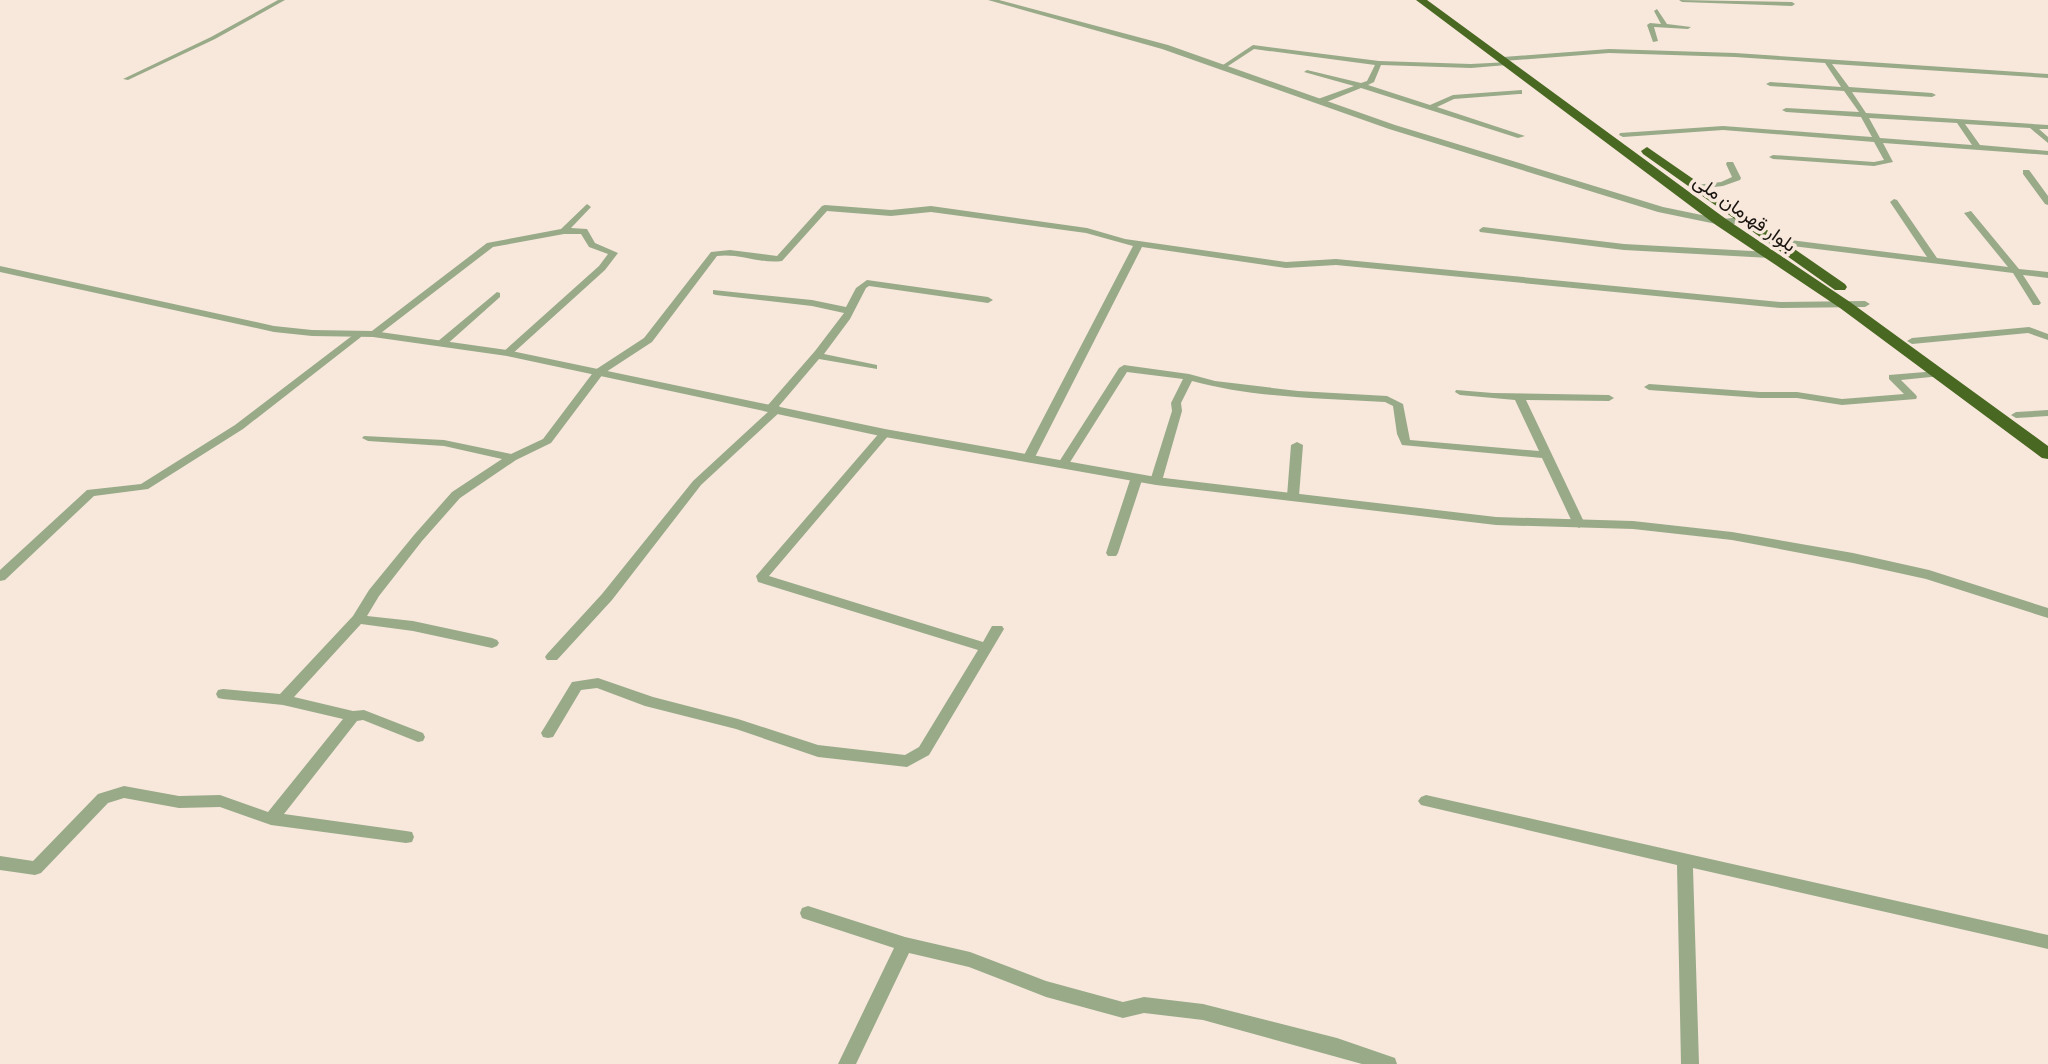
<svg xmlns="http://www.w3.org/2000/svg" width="2048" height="1064" viewBox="0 0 2048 1064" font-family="'Zilla Slab',Vazirmatn,serif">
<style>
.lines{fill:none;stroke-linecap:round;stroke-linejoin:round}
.minor{fill:#99aa89;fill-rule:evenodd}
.tertiary{fill:#99aa89;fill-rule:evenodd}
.trunk{fill:#496821;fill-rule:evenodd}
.labels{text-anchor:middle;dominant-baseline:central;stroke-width:7;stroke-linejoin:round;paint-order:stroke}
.far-street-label{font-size:19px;fill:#191410;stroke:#f8e8dc}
</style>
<rect width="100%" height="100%" fill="#f8e8dc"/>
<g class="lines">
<path class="minor" d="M278,0H285L215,39L128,80L123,79L211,37Z
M1679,0L1792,2L1795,4L1792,6L1682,2Z
M1657,9L1667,24L1691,27L1688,29L1654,27L1658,41L1653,42L1647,25L1650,23L1661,24L1654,11Z
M1253,45L1379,61L1471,64L1509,62V64L1507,65L1471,68L1381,65L1374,82L1368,85L1430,105L1453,95L1522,90V94H1519L1454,99L1437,107L1525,136L1518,138L1361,88L1324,103H1318V99L1354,86L1304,72L1307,70L1361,83L1367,81L1375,65L1254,49L1225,68L1220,67Z
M1609,49L1735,53L2048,74V78L1832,64L1849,87L1932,93L1936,95L1932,97L1852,92L1866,113L2048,125V129H2039L2048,137V143L2030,128L1965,124L1980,145L2048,151V155L1883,143L1893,162L1874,166L1773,159L1769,157L1773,155L1874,162L1884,160L1874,142L1723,130L1623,137L1619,135L1620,133L1723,126L1872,137L1861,117L1786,112L1782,110L1786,108L1859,112L1844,91L1770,86L1766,84L1770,82L1841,87L1825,63L1735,57L1609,53L1503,61L1500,59L1503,57ZM1869,118L1957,123L1972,145L1880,138Z
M1727,162H1733L1741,178L1740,180L1723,186L1696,189V185L1721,182L1732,177L1726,164Z
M2023,170H2029L2048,196V205L2045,204L2023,174Z
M1894,199L1897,200L1937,258L2008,267L1964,213L1971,211L2019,269L2048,272V278L2023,275L2041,303L2039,305H2033L2013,273L1775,244L1771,241L1775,238L1927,257L1890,202Z
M587,204L591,207L571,228L587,229L595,243L618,253L605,270L511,355L507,356L502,353L599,266L608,254L589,247L581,234H564L493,247L377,336L373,337L368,334L487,243L561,229Z
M825,205L891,210L931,206L1087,228L1125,239L1286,262L1336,259L1781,302L1865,301L1870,304L1865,307L1781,308L1336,265L1286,268L1142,247L1034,459L1028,462L1022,459L1133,246L1086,233L931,212L891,216L827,211L782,261C760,264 739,253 717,256L652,342L603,374L551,443L516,460L460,498L422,541L379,596L367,616L413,621L492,638L497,640L499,643L497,646L492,648L413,631L361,624L294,697L353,711L364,710L423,733L425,737L423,741L418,742L363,720L357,721L284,814L406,831L412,832L414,837L412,842L406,843L271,825L220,807L179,808L124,798L108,803L41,873L35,875L0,870V856L33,861L35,859L98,794L124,786L179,796L220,795L268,812L343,719L283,705L223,699L218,698L216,694L218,690L223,689L280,694L353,616L369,590L414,535L452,492L502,459L444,446L368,441L362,438L364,436L444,440L511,454L543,439L595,370L644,338L711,252L730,250L777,256L822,206Z
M1483,227L1624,244L1770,252L1775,255L1770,258L1624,250L1480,232L1479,230Z
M867,280L988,297L993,300L988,303L869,286L866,288L850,319L824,354L877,365V369L819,359L779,406L782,409L781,411L701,485L612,600L557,660H547L545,657L547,654L602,594L693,481L770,410L767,407L768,405L815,351L844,313L812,306L716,295L713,294V290L812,300L846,307L856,288Z
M497,292L500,293V297L445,346H437V342Z
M2029,327L2048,334V340L2028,333L1912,344L1907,341L1912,338Z
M357,332L361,333V337L243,429L148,489L94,496L5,580L0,581V570L87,490L141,484L235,425Z
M1124,365L1189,374L1215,381L1298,391L1387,396L1403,404L1410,440L1539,451L1515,400L1460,395L1455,392L1456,390L1493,393L1609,395L1614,398L1609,401L1526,400L1585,524L1579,528L1573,524L1542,458L1402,445L1397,434L1393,406L1385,402C1321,398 1254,398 1192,381L1181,403L1182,411L1162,481L1160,483H1152L1150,481L1172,411L1171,403L1183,379L1127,372L1067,467H1059L1057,465L1119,368Z
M1937,371L1942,374L1941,376L1901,380L1916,395L1917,397L1916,399L1842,405L1797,398H1760L1649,390L1644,387L1649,384L1760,392H1797L1842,399L1904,394L1889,379V375Z
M2048,410V416L2016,418L2011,415L2016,412Z
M885,430L891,433L889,435L769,576L983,642L992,626H1002L1004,629L929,755L907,767L818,757L736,729L645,706L597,688L581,690L553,737L548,738L543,737L541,733L572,682L598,678L653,697L738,719L818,745L905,755L919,747L978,650L758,582L756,576L881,431Z
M1297,442L1303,445L1299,496L1293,500L1287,496L1291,445Z
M1137,474L1143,477L1118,553L1116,556H1108L1106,553L1131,477Z
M1426,795L2048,935V949L1693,868L1699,1064H1681L1677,865L1421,805L1418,801L1421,797Z
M808,906L905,937L970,952L1046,981L1123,1002L1144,997L1203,1004L1337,1038L1395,1058L1397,1064H1362L1203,1020L1144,1013L1123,1018L1046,997L969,967L909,953L856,1064H838L894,948L802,918L800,913L802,908Z"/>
<path class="tertiary" d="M988,0H999L1168,45L1395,125L1663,207L1721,219L1744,217L1749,220L1744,223L1721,225L1658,212L1389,129L1162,49Z
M0,266L274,326L312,330L373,331L507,350L885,429L1156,477L1496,517L1633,521L1732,532L1853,553L1929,570L2048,608V618L1926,579L1853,563L1732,540L1633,529L1496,525L1156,485L885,437L507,356L373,337L312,336L274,332L0,272Z"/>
<path class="trunk" d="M1416,0H1427L1726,219L1850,302L2048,446V459L2042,458L1840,308L1716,225Z
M1647,147L1845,284L1847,287L1845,290H1835L1643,154L1641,151Z"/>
</g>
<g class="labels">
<g class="far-street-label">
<text transform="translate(1745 213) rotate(35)">بلوار قهرمان ملی</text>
</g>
</g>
</svg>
